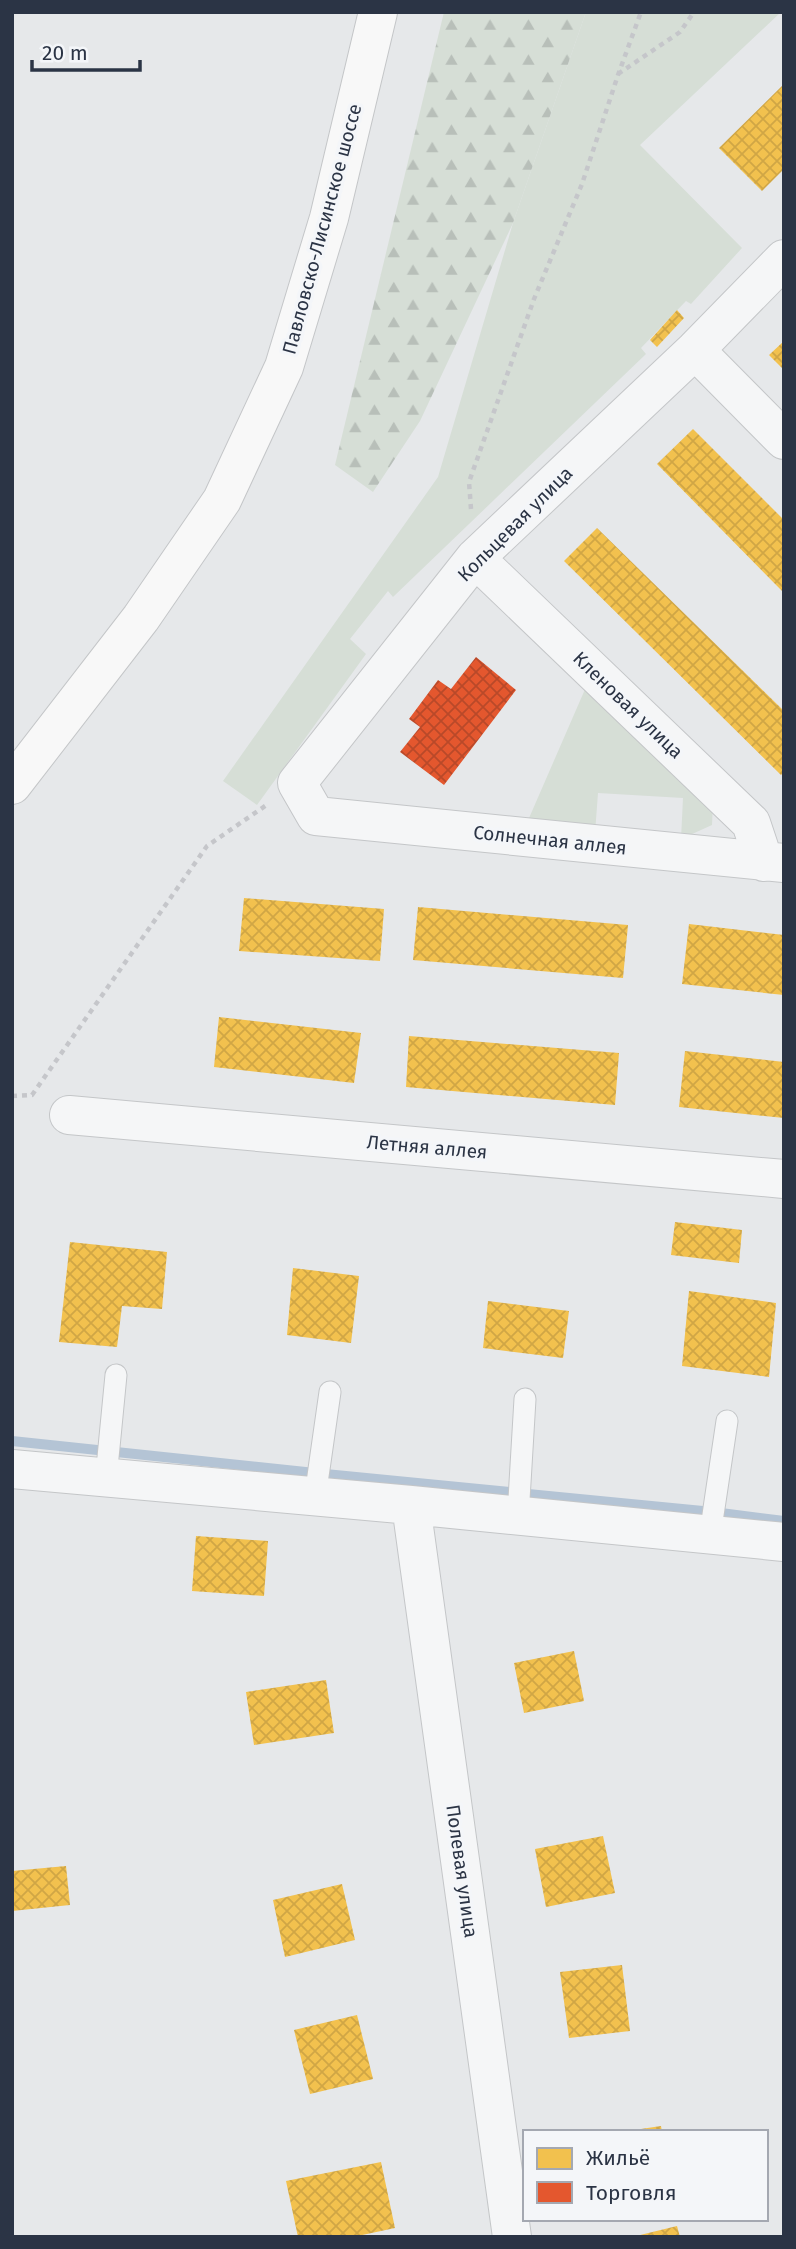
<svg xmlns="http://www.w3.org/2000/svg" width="796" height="2249" viewBox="0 0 796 2249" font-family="'Fira Sans',sans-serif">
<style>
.green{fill:#d6ded6}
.forest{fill:url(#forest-firs)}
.homes{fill:url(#homes-cross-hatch)}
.shops{fill:url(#shops-cross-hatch)}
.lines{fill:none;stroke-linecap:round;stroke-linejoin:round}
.stream{stroke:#b4c4d5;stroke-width:10}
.service-casing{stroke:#c4c6c8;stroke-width:23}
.minor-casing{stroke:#c4c6c8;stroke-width:40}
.secondary-casing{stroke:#c4c6c8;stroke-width:40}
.path{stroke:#c5c6ca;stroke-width:4.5;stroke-dasharray:5 5;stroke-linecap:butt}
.service{stroke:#f5f6f7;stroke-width:21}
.minor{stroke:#f5f6f7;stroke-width:38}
.secondary{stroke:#f8f8f8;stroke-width:38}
.labels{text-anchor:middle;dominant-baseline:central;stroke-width:7;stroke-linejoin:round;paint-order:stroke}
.street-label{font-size:19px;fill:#2b3445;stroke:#f4f6f9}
</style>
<defs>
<pattern id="forest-firs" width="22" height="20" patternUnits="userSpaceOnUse" patternTransform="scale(1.75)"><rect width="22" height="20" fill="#d6ded6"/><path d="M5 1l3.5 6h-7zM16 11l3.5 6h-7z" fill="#b8bfb9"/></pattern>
<pattern id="homes-cross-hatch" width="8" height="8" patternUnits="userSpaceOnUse" patternTransform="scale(1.75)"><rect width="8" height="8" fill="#f2c14e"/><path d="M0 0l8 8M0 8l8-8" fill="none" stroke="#d0a645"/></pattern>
<pattern id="shops-cross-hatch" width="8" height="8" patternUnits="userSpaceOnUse" patternTransform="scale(1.75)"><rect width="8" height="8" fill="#e4572e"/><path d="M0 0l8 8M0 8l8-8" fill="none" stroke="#b94929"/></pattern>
</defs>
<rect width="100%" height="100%" fill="#e6e8ea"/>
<path class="green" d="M586,12H781L640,145L742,248L691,304L686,301L641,348L646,354L393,597L388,591L350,639L366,654L257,805L223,781L438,477L513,223Z
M586,687L713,802L712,825L681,839L683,798L598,793L595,833L526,825Z"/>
<path class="forest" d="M444,12H586L513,223L420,421L373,492L335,465Z"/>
<path class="homes" d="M784,84V169L762,191L719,148Z
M677,310L684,318L657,347L650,340Z
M784,341V370L769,355Z
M693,429L784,520V593L657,464Z
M597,528L784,711V772L781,775L564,561Z
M244,898L384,909L380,961L239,951Z
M418,907L628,925L623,978L413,960Z
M689,924L784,935V995L682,984Z
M219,1017L361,1033L354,1083L214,1067Z
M409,1036L619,1053L615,1105L406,1087Z
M685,1051L784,1062V1118L679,1107Z
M675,1222L742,1230L739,1263L671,1255Z
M70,1242L167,1252L162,1309L122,1306L117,1347L59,1342Z
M293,1268L359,1276L351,1343L287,1335Z
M689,1291L776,1303L769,1377L682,1366Z
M488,1301L569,1311L563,1358L483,1348Z
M196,1536L268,1541L264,1596L192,1591Z
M574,1651L584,1701L524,1713L514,1663Z
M326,1680L334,1733L254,1745L246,1692Z
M603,1836L615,1893L546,1907L535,1849Z
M66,1866L70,1905L12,1911V1871Z
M342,1884L355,1940L285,1957L273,1900Z
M622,1965L630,2031L569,2038L560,1972Z
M357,2015L373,2079L310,2094L294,2030Z
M661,2126L662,2132H635L634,2130Z
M381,2162L395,2228L353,2237H298L286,2181Z
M677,2226L680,2237H637L636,2236Z"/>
<path class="shops" d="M476,657L516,690L444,785L400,752L420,727L409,719L438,680L451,689Z"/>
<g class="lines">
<path class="stream" d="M12,1441L315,1473L713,1512L784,1521"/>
<defs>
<path id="service" d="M106,1478L116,1375
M315,1497L330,1392
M518,1516L525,1399
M710,1535L727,1421"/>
<path id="minor" d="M784,259L695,350L475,558L297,783L316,816L784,863
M695,350L784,440
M475,558L751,823L764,862
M69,1115L784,1179
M12,1469L411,1505L784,1542
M411,1505L512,2237"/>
<path id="secondary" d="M12,785L141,618L222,500L284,367L329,218L378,12"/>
</defs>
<use href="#service" class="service-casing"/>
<use href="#minor" class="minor-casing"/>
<use href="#secondary" class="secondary-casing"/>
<path class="path" d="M618,74L680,32L694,12
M471,509L469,482L534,299L582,184L618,75L641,12
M12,1096L32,1095L207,846L268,804"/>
<use href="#service" class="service"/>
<use href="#minor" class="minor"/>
<use href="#secondary" class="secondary"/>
</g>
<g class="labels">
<g class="street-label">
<text transform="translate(322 229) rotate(-75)">Павловско-Лисинское шоссе</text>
<text transform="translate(515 524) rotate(-45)">Кольцевая улица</text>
<text transform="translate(628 705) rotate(44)">Кленовая улица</text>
<text transform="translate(550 840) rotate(6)">Солнечная аллея</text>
<text transform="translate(427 1147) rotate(5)">Летняя аллея</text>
<text transform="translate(462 1871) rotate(82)">Полевая улица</text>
</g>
</g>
<rect width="796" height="2249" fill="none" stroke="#2b3445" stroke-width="28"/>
<rect x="523" y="2130" width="245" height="91" fill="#f4f6f9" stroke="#a4a8b1" stroke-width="2"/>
<rect x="537" y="2148" width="35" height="21" fill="#f2c14e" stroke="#a4a8b1" stroke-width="2"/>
<text x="586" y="2165" font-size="21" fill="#2b3445">Жильё</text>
<rect x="537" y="2182" width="35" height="21" fill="#e4572e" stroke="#a4a8b1" stroke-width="2"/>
<text x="586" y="2200" font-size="21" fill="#2b3445">Торговля</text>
<path d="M32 60v10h108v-10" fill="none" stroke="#2b3445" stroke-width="3.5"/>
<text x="42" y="60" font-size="21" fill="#2b3445" stroke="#f4f6f9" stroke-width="5" paint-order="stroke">20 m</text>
</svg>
